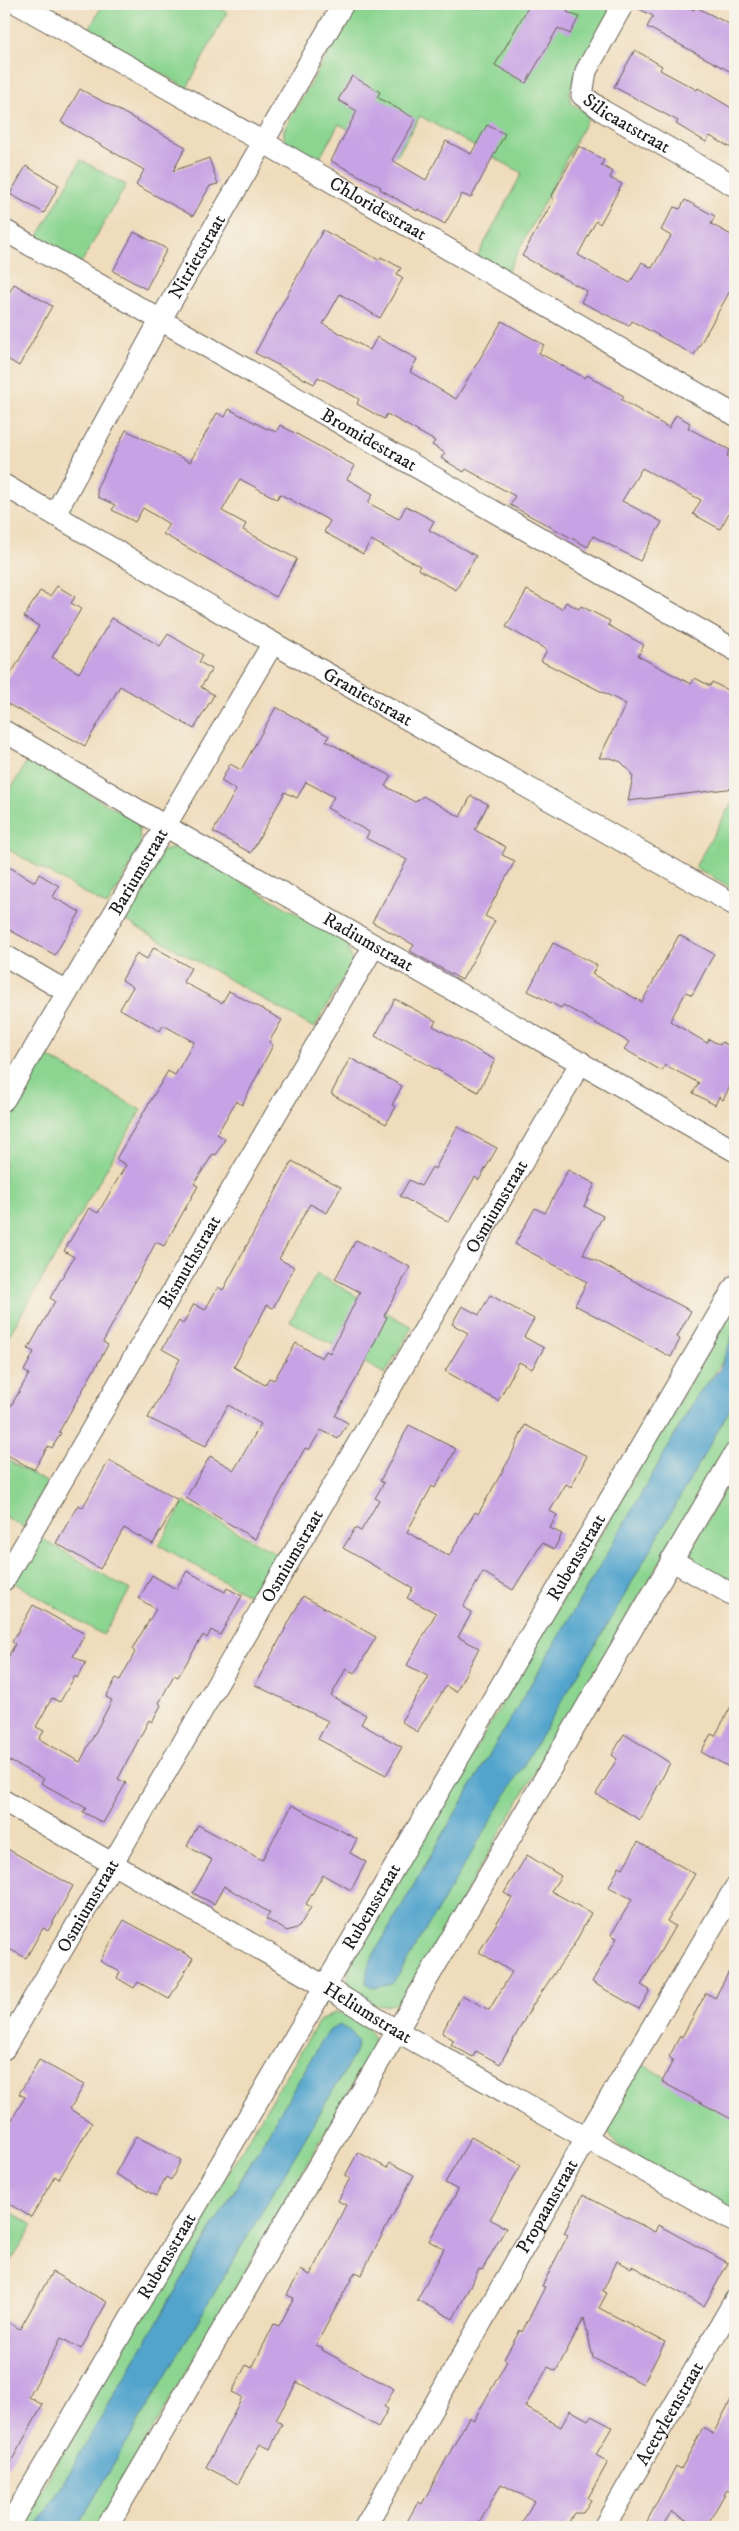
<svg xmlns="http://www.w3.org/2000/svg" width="739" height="2531" viewBox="0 0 739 2531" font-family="'IM FELL DW Pica',serif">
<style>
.grass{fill:#8cd591;stroke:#547856}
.water{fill:#53a4cd;stroke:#386074}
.building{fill:#c7a2e4}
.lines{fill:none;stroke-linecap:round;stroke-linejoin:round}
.minor-casing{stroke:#665f54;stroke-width:23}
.minor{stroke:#fff;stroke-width:21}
.labels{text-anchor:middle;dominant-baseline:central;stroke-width:5;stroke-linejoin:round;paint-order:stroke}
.street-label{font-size:19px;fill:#1c1c1c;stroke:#f7f3e8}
</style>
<rect width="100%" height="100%" fill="#f7f3e8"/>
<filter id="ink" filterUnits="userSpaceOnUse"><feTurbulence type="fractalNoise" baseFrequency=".02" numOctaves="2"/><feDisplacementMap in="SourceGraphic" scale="10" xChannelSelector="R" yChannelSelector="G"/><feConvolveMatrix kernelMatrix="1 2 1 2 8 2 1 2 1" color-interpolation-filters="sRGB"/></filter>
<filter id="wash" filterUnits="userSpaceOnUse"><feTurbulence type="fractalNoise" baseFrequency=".0096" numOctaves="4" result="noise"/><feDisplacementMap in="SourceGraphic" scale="20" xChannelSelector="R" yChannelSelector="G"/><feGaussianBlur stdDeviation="1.12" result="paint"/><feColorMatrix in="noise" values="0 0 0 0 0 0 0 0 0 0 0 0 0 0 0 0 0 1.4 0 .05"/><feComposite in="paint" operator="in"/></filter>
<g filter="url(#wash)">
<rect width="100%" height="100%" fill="#efdcbb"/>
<path class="grass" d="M103,4H211L227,12L187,88L87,33Z
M357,4H616L573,82L569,94L572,104L590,114L506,275L476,259L522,173L420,116L397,156L339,124L317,163C303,155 281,148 284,129Z
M81,160L126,185L81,263L37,238Z
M28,759L138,822L141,848L107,906L4,847V801Z
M735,797V890L695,867Z
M177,847L187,850L347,943L352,962L314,1028L121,918L160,852Z
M43,1054L141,1110L8,1337L4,1335V1120Z
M317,1274L412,1327L385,1374L290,1321Z
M735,1305C735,1345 724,1364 698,1394C592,1583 480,1768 373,1956L391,1984L616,1610L735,1400V1435L529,1783L405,1998C381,2015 366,2002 347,1986L350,1964Z
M4,1458L48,1483L23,1527L4,1516Z
M735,1470V1588C717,1577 692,1570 692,1547Z
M184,1502L280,1556L255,1599L159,1545Z
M39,1537L130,1590L103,1635L13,1582Z
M335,2012C353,2015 369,2024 375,2042L373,2050L96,2527H77L355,2053L330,2030L323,2039L37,2527H20L100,2386L319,2021Z
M642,2064L735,2118V2212L617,2145C613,2140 608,2134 608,2127C609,2116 635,2077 642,2064Z
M4,2208L33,2225L8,2267L4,2265Z"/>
<path class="water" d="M735,1328V1400L616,1610L400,1973L392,1984L375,1988L366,1983L367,1970L373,1956C480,1768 592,1583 698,1394L720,1369Z
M339,2025L353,2033L358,2042L355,2053L77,2527H37L323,2039L330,2030Z"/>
<g id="blocks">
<path class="building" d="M530,4H571L567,12L579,17L570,34L558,28L526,83L495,65Z
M635,4H682L694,10L696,7L735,27V74L647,27L653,16L635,7Z
M635,50L662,66L660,70L697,90L698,88L735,110V150L710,136L706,142L676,124L678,121L614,87Z
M352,76L380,92L377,97L416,119L392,160L426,180L446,141L471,154L487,125L505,134L471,198L462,194L445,224L418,209L417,211L380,189L381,187L331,161L357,111L338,100Z
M80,89L186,147L173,171L209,158L218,184L210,186L193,216L136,185L144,170L61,122Z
M579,146L604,160L601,165L613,172L610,178L622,184L600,224L596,221L578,255L630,283L642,262L652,268L671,236L661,230L674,207L680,209L685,200L715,216L711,224L735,237V294L730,291L694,355L632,321L629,326L581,302L587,291L522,256L554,199L551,197Z
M26,166L59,185L44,213L10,194Z
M323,230L379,260L381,257L401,268L397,274L403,278L380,318L340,294L323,324L370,350L377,337L417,359L410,372L456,399L502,321L544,345L539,353L585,378L587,375L624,396L622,400L669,428L676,415L690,423L688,428L730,450L727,456L735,461V502L720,529L693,514L701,500L642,468L622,501L662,522L640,561L593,536L588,547L510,505L515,496L466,469L464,472L441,458L445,453L432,445L435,441L387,414L384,419L357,404L359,399L318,377L314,384L255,353Z
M134,232L167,249L146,289L113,271Z
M14,284L52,306L19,366L4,357V302Z
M229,409L267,429L268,428L276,432L280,425L355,466L347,479L373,494L368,503L399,519L406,506L434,521L429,530L476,556L456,590L418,569L420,566L371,540L363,554L324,532L330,521L280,494L277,499L240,479L222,511L246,524L243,530L297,559L276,597L163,534L169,524L143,508L135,522L112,510L115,505L98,497L97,487L126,430L190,462L217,413L225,417Z
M57,586L75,597L71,603L81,609L52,657L79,673L112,618L160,646L168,634L203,655L199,662L212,669L201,687L214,695L194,729L120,686L85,746L4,702V686L39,626L24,617L40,591L50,596Z
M527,590L562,609L566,602L579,609L581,606L610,621L608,625L644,645L638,656L691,684L695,678L710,686L712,682L735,694V788L628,801L633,777L629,770L621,762L611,758H599L626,704L541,661L547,650L506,627Z
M276,707L329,736L326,741L391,776L385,786L415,802L423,796L460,817L471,796L488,804L475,830L506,847L502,855L515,861L485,916L495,921L462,980L410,951L414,945L372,922L407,860L366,838L369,832L327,808L334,797L306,782L297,798L285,792L251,853L213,832L236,790L221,781L230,764L241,770Z
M4,864L35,882L39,874L59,886L53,897L80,912L55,955L4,927Z
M679,935L714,954L692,995L686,992L670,1021L707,1043L709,1039L720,1045L722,1042L735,1049V1077L723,1100L719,1097L715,1105L693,1093L699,1083L665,1065L662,1071L624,1049L629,1042L563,1005L561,1008L528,991L553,943L597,965L592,974L642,1002Z
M154,947L191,968L183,982L222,1003L229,991L282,1020L269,1042L273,1045L242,1105L236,1101L217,1134L225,1139L216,1155L213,1154L194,1184L198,1186L164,1246L156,1242L103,1342L108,1345L59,1432L61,1433L52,1448L48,1446L34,1470L4,1453V1402L11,1406L29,1374L24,1371L34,1352L28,1349L55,1301L50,1298L74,1257L64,1251L89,1208L98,1213L126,1165L116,1159L168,1071L175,1075L194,1042L163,1025L160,1031L120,1009L133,987L122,980L137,953L147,959Z
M395,999L436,1021L433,1026L495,1060L478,1092L375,1036Z
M350,1058L402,1086L392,1105L396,1107L386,1124L331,1094Z
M457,1127L497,1148L479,1180L475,1177L449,1222L400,1196L409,1180L421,1186L432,1167L435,1169Z
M292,1161L341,1187L327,1213L310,1204L279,1259L294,1267L273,1308L267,1305L234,1367L265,1385L269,1378L274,1380L296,1343L322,1358L326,1351L330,1353L360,1292L335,1279L356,1240L410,1267L384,1316L387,1317L360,1372L335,1416L348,1423L338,1439L321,1430L309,1450L305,1448L255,1539L186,1498L210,1456L234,1470L261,1424L228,1405L206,1446L148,1418L180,1359L162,1349L179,1321L183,1324L194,1304L205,1310L218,1287L223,1290Z
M568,1170L595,1184L584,1206L603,1216L583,1254L691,1311L677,1337L680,1339L671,1357L575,1305L587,1282L515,1244L535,1208L545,1213Z
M490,1295L534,1319L524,1337L544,1348L532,1369L519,1362L498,1401L445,1371L468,1333L452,1324L462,1306L479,1315Z
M409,1425L456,1449L435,1488L432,1486L407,1532L449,1556L475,1512L478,1514L510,1458L525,1425L587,1456L571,1487L566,1484L550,1511L557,1515L550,1528L562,1534L554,1549L542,1543L513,1590L483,1572L463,1607L472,1612L458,1637L479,1648L456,1692L446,1686L417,1732L401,1721L429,1677L407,1665L436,1613L407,1598L413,1588L343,1548L355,1528L361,1531L379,1500L375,1498L384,1483L380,1481Z
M109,1460L178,1500L153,1544L124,1528L100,1569L56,1543L78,1505L83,1507Z
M187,1571L225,1592L227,1588L242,1596L220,1635L211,1630L207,1638L203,1635L178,1677L174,1675L159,1703L161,1705L152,1722L149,1720L118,1779L126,1783L103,1823L83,1812L86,1808L41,1783L44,1779L4,1758V1665L15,1644L12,1642L33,1605L85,1634L73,1656L86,1663L77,1678L75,1676L60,1702L52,1698L36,1727L44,1731L39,1739L80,1762L112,1700L106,1697L116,1678L120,1680L135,1652L132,1649L156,1609L139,1599L152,1575L176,1589Z
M303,1596L376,1637L355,1673L346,1669L331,1696L366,1715L361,1724L402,1747L386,1775L318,1739L328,1721L255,1685Z
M735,1699V1770L701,1752L711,1734L715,1736Z
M624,1734L670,1763L640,1820L596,1794L617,1759L612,1755Z
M292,1805L357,1839L350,1853L366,1862L351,1890L323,1875L306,1904L311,1907L299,1927L287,1931L266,1919L270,1913L224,1886L214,1904L193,1893L212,1860L187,1846L198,1825L262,1860Z
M638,1842L695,1874L667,1921L675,1926L641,1985L650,1990L639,2009L592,1982L617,1938L611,1935L632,1899L609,1887L619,1866L623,1868Z
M4,1847L73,1886L48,1931L43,1928L26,1958L4,1946Z
M527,1855L561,1876L551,1891L591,1913L575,1943L532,2006L500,2064L476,2051L473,2057L451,2045L454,2040L442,2033L462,1995L489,2010L512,1972L479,1952L512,1898L504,1893Z
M124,1920L193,1958L169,1999L138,1982L134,1988L117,1978L120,1972L100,1961Z
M735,1960V2121L662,2082L673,2060L669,2057L680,2036L682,2037L706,1993L715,1998Z
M39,2060L84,2085L70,2109L92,2123L59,2179L55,2176L31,2217L4,2201V2133L25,2097L19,2094Z
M136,2136L181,2160L171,2180L166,2177L156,2196L115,2174Z
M471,2137L521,2165L490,2219L506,2228L482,2270L479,2269L453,2319L417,2300L444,2249L429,2241L458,2190L445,2183Z
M358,2152L387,2168L390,2163L414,2175L361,2275L355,2272L316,2345L323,2348L322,2350L394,2389L384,2407L388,2409L378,2427L297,2382L276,2420L282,2424L270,2449L260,2444L238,2484L206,2467L242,2397L232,2392L246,2365L252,2368L274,2324L279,2326L294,2298L287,2295L301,2270L310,2275L346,2205L338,2201L350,2178L345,2176Z
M583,2195L655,2232L658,2225L728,2263L704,2306L632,2266L631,2268L617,2261L603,2291L607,2293L599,2308L665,2342L643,2384L593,2358L584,2318L556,2371L548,2367L525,2407L561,2427L570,2410L588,2420L591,2416L612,2427L596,2455L608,2462L588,2498L591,2500L583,2513H574L566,2527H520L534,2501L501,2484L477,2527H404L418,2502L422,2504L469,2417L474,2420L507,2361L504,2359L520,2330L522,2332L545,2287L542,2286L568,2235L564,2233Z
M52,2272L107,2302L81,2349L61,2338L29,2397L43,2405L4,2474V2320L20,2329Z
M735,2392V2495L727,2490L706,2527H699L672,2512L663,2527H644L676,2466L681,2469L703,2428L713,2434Z"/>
</g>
</g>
<g filter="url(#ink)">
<use href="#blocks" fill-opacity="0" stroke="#665f54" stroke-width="1"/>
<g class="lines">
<defs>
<g id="minor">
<path id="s1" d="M18,4L263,142L735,415"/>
<path id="s2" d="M623,4L586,71L582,95L603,111L735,186"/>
<path id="s3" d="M4,230L735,650"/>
<path id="s4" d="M4,485L273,643L735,905"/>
<path id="s5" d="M55,514L161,319L343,4"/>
<path id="s6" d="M4,731L165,826L735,1151"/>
<path d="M4,955L67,992"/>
<path id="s7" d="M4,1100L273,643"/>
<path d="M671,1560L735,1596"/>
<path id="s8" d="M4,1580L374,946"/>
<path id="s9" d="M4,1801L326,1987L397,2031L735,2222"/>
<path id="s10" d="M4,2049L581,1062"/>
<path id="s11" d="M8,2527L735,1286"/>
<path d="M107,2527L735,1453"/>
<path id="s12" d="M365,2527L586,2138L735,1888"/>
<path id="s13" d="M604,2527L735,2300"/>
</g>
</defs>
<use href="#minor" class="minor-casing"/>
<use href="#minor" class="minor"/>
</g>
</g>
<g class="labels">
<g class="street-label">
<text stroke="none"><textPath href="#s2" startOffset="154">Silicaatstraat</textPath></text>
<text stroke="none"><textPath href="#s1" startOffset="414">Chloridestraat</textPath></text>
<text stroke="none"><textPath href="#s5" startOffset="294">Nitrietstraat</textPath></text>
<text stroke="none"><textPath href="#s3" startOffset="421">Bromidestraat</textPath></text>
<text stroke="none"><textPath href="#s4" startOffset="421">Granietstraat</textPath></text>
<text stroke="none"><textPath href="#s7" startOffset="265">Bariumstraat</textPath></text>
<text stroke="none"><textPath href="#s6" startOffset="421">Radiumstraat</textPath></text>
<text stroke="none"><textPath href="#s10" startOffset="976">Osmiumstraat</textPath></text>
<text stroke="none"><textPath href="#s8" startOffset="368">Bismuthstraat</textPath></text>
<text stroke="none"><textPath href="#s10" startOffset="571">Osmiumstraat</textPath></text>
<text stroke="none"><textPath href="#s11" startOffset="1124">Rubensstraat</textPath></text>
<text stroke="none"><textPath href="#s10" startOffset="166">Osmiumstraat</textPath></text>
<text stroke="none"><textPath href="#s11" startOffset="719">Rubensstraat</textPath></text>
<text stroke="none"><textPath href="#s9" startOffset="421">Heliumstraat</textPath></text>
<text stroke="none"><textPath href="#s12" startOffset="369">Propaanstraat</textPath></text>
<text stroke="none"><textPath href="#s11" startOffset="314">Rubensstraat</textPath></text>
<text stroke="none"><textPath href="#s13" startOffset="131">Acetyleenstraat</textPath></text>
</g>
</g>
<rect width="739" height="2531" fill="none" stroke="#f7f3e8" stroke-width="20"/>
</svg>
